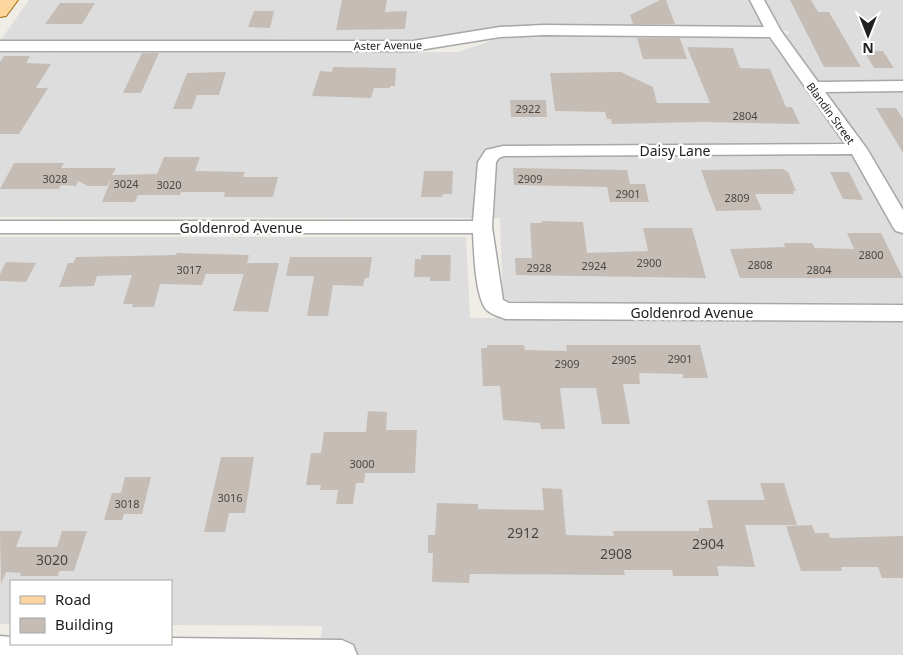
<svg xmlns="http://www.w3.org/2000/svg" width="903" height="655" viewBox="0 0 903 655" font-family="'Noto Sans',sans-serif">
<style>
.residential{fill:#dedddd}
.building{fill:#c5bdb5}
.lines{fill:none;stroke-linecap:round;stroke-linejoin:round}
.minor-casing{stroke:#a7a7a7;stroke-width:3}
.major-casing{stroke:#9b6a00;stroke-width:2}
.minor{fill:#fff;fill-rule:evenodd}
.major{fill:#fdd59e;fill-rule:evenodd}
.labels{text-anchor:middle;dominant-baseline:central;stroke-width:5;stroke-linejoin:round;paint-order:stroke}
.far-street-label{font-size:11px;fill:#202020;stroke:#fff}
.number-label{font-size:11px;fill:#494745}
.street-label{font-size:14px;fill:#202020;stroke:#fff}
.near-number-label{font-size:14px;fill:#494745}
</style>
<rect width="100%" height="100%" fill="#f0ede6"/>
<path class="residential" d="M29,0H903V303L503,302L500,218L0,217V53L458,52L505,36L789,34L788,31L692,25L509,26L426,39L0,41Z
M0,237H466L470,318L903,321V655H319L322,626L171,625V581H11V624H0Z"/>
<path class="building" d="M342,0H387L385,12L407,11L405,29L336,30Z
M660,0H666L675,24H633L630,15Z
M790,0H811L818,12H829L861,67H824Z
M60,3H95L82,24H45Z
M254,11H274L270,28L248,27Z
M637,38H680L687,59H643Z
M687,47L733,48L740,68L770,69L786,107H792L800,124L702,122L612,124L611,119H607L605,112L555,111L550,73L621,72L653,87L657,103H710Z
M864,51H883L894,68H874Z
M142,53H159L141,93H123Z
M4,56H30L26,63L51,64L36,88H48L19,134H0V62Z
M333,67L396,68L395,86H390V88H374L371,98L312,96L320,71L332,72Z
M226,72L219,95H197L192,109H173L187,73Z
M510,100H546L547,117H511Z
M876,108H896L903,119V153Z
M164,157H200L195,171L245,172L243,177H278L273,197H224L225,192H181L180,195H138L135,202H102L111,179L107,186H88L78,181L76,186L61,185L59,189H0L14,163H64L61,168H116L112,175L157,174Z
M513,168L627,170L630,184H645L649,202H610L607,187L514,185Z
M783,169L788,172L796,191H793L794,194H755L762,210L716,211L701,170Z
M424,171H453L452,194H443L442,197H421Z
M830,172H849L863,200L843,199Z
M542,221L583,222L587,253L648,251L643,228H692L706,278L516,275L515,258H532L530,223H541Z
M847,233H881L903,278H740L730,249L785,247L784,243H812L815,248L854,249Z
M177,253L249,255L244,274H206L202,285L160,284L154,307H132L133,304H123L132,275L97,276L94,286L59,287L68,263H73L76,257L176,255Z
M421,255H451L450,281H430V277H414L415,259H421Z
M290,257H372L369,278H365L363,286L333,285L328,316H307L314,276H286Z
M6,262L36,263L26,282L0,281V274Z
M247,263H279L268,312L233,311Z
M487,345H524L525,350L567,351L566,345H700L708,378H683V374L639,373L640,384H623L630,424H602L596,388H560L565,429H541L540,423L503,420L500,386H483L481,348H487Z
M368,411L387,412L386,430H417L415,473H365L364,483H356L353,504H336L338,490H320L321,485H306L311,453H321L324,432H366Z
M221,457H254L245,513H229L225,532H204Z
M125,477H151L142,514H124L122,520H104L112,493H121Z
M760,483H784L797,525H745L755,567L717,566L719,576H673L672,570H624L625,575L470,574L469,583L432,582L433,553H428V535H435L437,503L478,504V509L544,510L542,488L562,489L566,535L614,536L613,531H699V528H713L707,500H765Z
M812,525L815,533H829L830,538L903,536V578H882L878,567H841L842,571H801L786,526Z
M0,531H22L16,547H57L62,531H87L74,571H59L58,576H20L21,573L6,572L1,584Z"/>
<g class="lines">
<defs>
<path id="minor" d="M750,0H764L781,31L818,82L903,81V91L825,92L867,149L903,210V233L896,231L893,227L852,154L504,156L499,158L496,162L492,227L503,300L509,303L903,305V321L506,319C500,317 493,315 488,311C475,301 474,250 473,233H0V221H473L478,162L486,150L503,146L845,144L770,37L543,35L500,37L413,51H0V41H413L500,27L543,25L764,27Z
M0,636L11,637V644H171V638L342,640L353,645L357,655H0Z"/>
<path id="major" d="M0,0H18L6,16L0,17Z"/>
</defs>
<use href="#minor" class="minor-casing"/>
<use href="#major" class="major-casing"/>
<use href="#minor" class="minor"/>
<use href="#major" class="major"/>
</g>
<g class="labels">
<g class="far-street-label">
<text transform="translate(388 45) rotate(-1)">Aster Avenue</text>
<text transform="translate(831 113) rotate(54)">Blandin Street</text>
</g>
<g class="number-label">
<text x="528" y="108">2922</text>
<text x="745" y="115">2804</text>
<text x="55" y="178">3028</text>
<text x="530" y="178">2909</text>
<text x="126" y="183">3024</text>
<text x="169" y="184">3020</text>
<text x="628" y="193">2901</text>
<text x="737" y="197">2809</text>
<text x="871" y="254">2800</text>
<text x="649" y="262">2900</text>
<text x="760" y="264">2808</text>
<text x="594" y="265">2924</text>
<text x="539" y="267">2928</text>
<text x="189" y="269">3017</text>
<text x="819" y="269">2804</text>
<text x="680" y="358">2901</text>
<text x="624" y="359">2905</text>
<text x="567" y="363">2909</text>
<text x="362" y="463">3000</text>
<text x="230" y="497">3016</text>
<text x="127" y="503">3018</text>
</g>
<g class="street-label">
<text x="675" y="150">Daisy Lane</text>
<text x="241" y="227">Goldenrod Avenue</text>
<text x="692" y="312">Goldenrod Avenue</text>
</g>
<g class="near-number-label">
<text x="523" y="532">2912</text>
<text x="708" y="543">2904</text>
<text x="616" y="553">2908</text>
<text x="52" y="559">3020</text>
</g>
</g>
<rect x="10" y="580" width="162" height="65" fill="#ffffff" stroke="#a6a6a6"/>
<rect x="20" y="596" width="25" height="8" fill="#fdd59e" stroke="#a6a6a6"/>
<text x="55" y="605" font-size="15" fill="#202020">Road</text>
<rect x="20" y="618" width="25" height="15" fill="#c5bdb5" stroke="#a6a6a6"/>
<text x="55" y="630" font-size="15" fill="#202020">Building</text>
<g transform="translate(868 35) rotate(180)" stroke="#ffffff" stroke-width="4" paint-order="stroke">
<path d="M0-4L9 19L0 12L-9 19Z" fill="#202020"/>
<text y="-8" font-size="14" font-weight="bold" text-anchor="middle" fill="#202020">N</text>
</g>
</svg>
